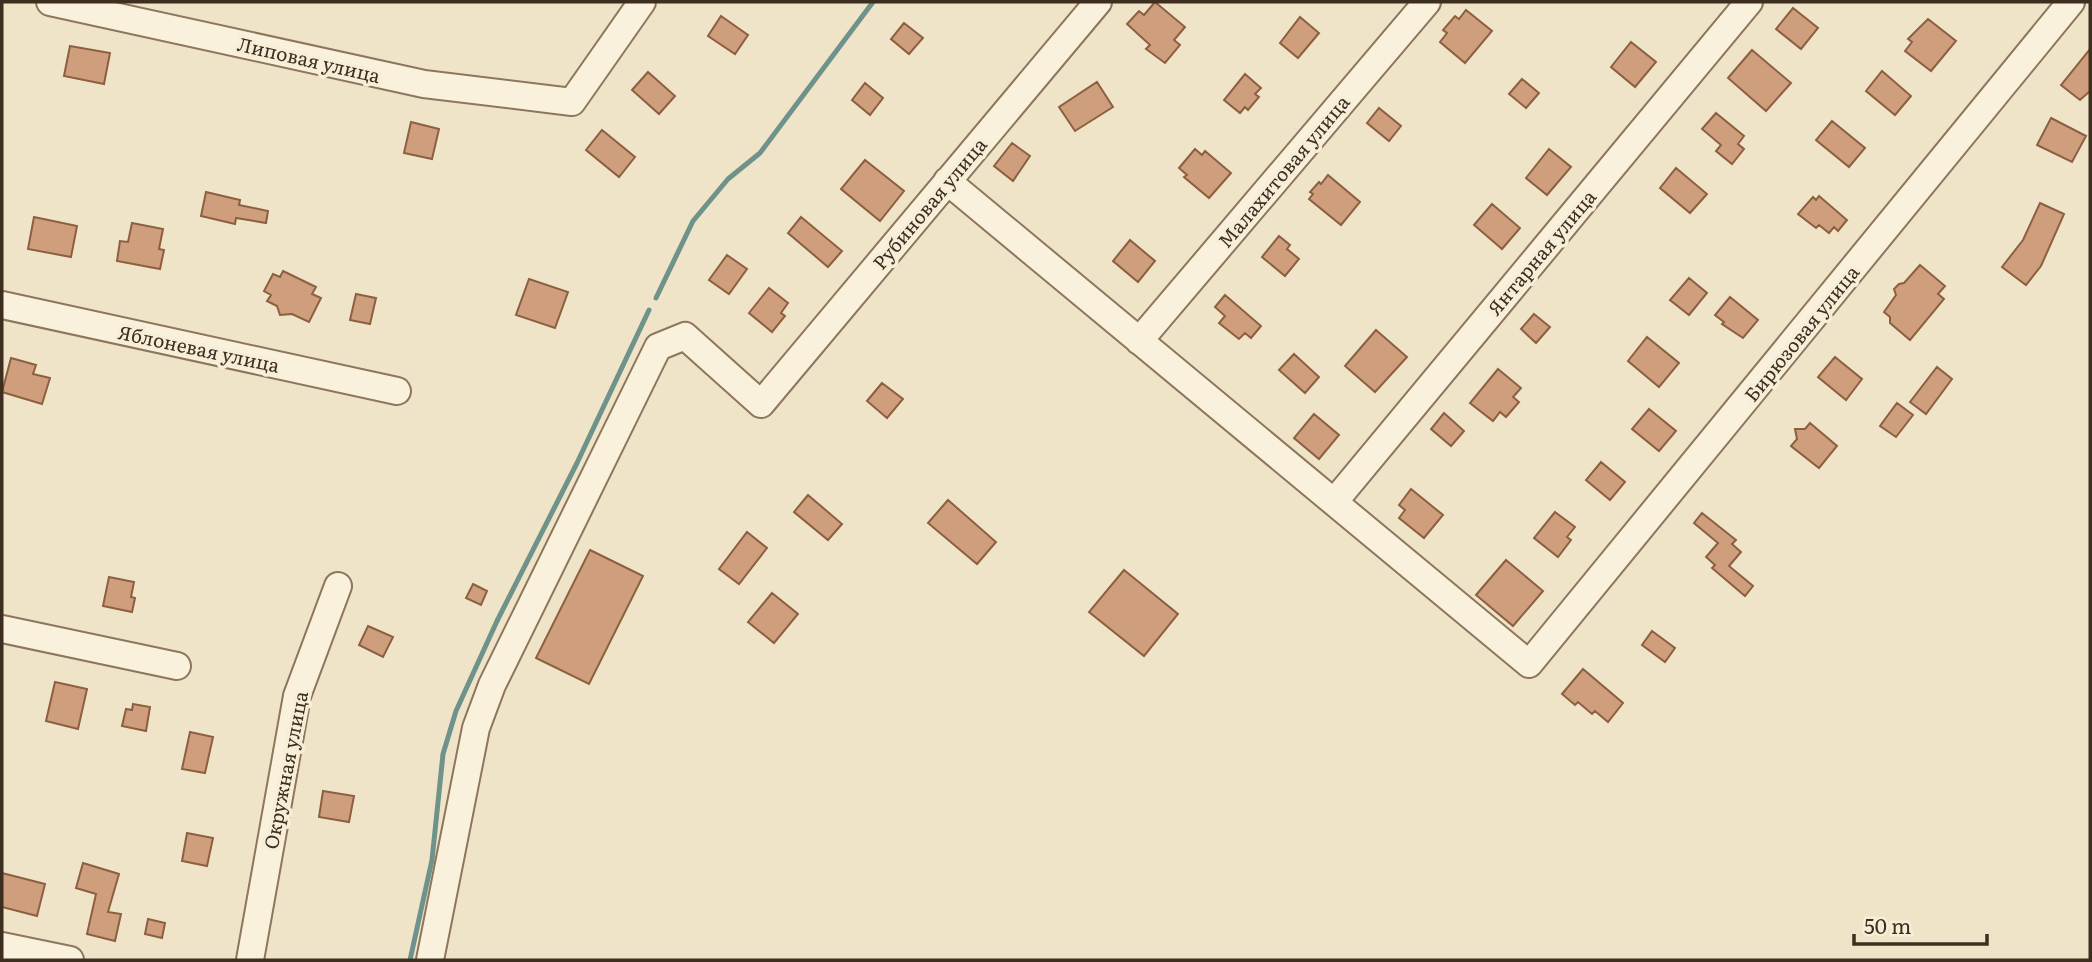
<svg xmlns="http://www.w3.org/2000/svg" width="2092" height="962" viewBox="0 0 2092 962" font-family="Literata,serif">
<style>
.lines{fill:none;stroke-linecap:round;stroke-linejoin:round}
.stream{stroke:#6f938a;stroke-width:5}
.building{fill:#cf9f7d;stroke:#8d5f41;stroke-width:2}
.minor-casing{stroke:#8d765c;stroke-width:30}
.minor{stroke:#faf1dc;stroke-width:26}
.labels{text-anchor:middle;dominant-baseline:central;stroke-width:7;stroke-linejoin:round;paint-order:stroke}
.street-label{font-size:19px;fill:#3d2e20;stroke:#f7eed8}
</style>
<rect width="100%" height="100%" fill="#f0e4c8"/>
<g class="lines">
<path class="stream" d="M656,298L693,221L728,179L760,153L873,2
M410,960L432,860L443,754L456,711L497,621L577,463L649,310"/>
</g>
<path class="building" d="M1155,2L1185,27L1174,40L1180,45L1165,63L1146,49L1150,45L1127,24L1139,11L1144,15Z
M1793,8L1818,28L1801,49L1776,29Z
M1466,10L1492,31L1465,63L1440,42L1447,33L1443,30L1455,16L1459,19Z
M721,16L748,35L735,54L708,36Z
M1300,17L1319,33L1298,58L1280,43Z
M1928,19L1956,41L1931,71L1905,51L1912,42L1908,39Z
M904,23L923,38L909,54L891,39Z
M1631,42L1656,62L1635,87L1611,67Z
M70,46L110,53L104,84L64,76Z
M2090,49V91L2080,100L2061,85Z
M1752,50L1791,83L1766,111L1728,78Z
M1882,71L1911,96L1895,115L1866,91Z
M648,72L675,96L659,114L632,90Z
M1245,74L1261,88L1255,94L1259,97L1248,110L1245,107L1240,113L1224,100Z
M1522,79L1539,93L1526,108L1509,94Z
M1097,82L1113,107L1075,131L1059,107Z
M865,83L883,98L870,115L852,100Z
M1379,108L1401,126L1389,141L1367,123Z
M1716,113L1744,136L1738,144L1744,149L1732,164L1716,151L1721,145L1702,129Z
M2051,118L2086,136L2072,162L2037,145Z
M1832,121L1865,148L1849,167L1816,140Z
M411,122L439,129L432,159L404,153Z
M602,130L635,157L619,177L586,150Z
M1012,143L1030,156L1013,181L994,166Z
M1195,149L1202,155L1205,151L1231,173L1209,198L1184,177L1187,175L1179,168Z
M1549,149L1571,167L1547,195L1526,178Z
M865,160L904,191L880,221L841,189Z
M1676,168L1707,194L1690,213L1660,188Z
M1328,175L1360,202L1341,225L1309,199L1313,194L1310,192L1319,182L1321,184Z
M206,192L240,200L239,205L268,211L266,223L236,218L235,224L201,216Z
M1819,196L1847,220L1838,231L1834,227L1829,233L1819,225L1816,228L1798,214L1813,197L1816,200Z
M2040,203L2064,214L2041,266L2026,285L2002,267L2023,240Z
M1492,204L1520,228L1502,249L1474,225Z
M34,217L77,226L71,257L28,249Z
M801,217L842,251L828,267L788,233Z
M132,223L163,229L159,249L164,250L160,269L117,261L120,241L128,242Z
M1279,236L1290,245L1287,249L1299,259L1285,276L1262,257Z
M1130,240L1155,261L1138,282L1113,261Z
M727,255L747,269L729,294L709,280Z
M1920,265L1945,286L1938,294L1944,299L1910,340L1890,323V317L1884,312L1896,295L1894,289L1899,284L1904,283Z
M283,271L316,287L312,294L321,298L309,322L292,314L280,315L277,306L267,301L271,295L264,291L273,274L280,277Z
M1689,278L1707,293L1689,315L1670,300Z
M529,279L568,292L555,328L516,315Z
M769,288L788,303L781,313L785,316L772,332L749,313Z
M356,294L376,298L370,324L350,320Z
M1225,295L1261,326L1251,338L1245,333L1239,339L1219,323L1225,316L1215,307Z
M1730,297L1758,320L1743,338L1722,324L1724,322L1715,315Z
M1534,314L1550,327L1536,343L1521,329Z
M1376,330L1407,357L1375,392L1345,366Z
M1647,337L1679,363L1659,387L1628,361Z
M1294,354L1319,377L1305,393L1279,370Z
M1835,357L1862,379L1846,400L1818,377Z
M11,358L36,365L33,374L50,378L42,404L2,392Z
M1937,367L1952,379L1926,414L1910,402Z
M1498,369L1521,388L1513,397L1519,402L1506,417L1500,412L1493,421L1470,403Z
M882,383L903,399L887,418L867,401Z
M1897,403L1913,415L1896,437L1880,426Z
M1649,409L1676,431L1659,451L1632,429Z
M1444,413L1464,431L1451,446L1431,429Z
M1314,414L1339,435L1319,459L1294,438Z
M1810,423L1837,446L1819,468L1791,446L1797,439L1795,429H1805Z
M1601,462L1625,482L1610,500L1586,480Z
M1411,489L1443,515L1424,538L1399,518L1405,510L1399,505Z
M808,495L842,524L828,540L794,512Z
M948,500L996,542L977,564L928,523Z
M1555,512L1575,527L1567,537L1571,540L1558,557L1534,538Z
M1702,513L1736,540L1732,544L1741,552L1729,566L1753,586L1745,596L1712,568L1715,565L1706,557L1718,543L1694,523Z
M747,532L767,548L739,584L719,569Z
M590,550L643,576L589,684L536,658Z
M1506,560L1543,591L1513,626L1476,595Z
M1124,570L1178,614L1144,656L1089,612Z
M109,577L134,582L131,597L135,598L132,612L103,606Z
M473,584L487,591L481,605L466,598Z
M772,593L798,614L774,643L748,622Z
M368,626L393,637L383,657L359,645Z
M1652,631L1675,648L1665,662L1642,645Z
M1583,669L1623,703L1608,722L1595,711L1592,714L1578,702L1575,705L1562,694Z
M55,682L87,689L78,729L46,721Z
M133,704L150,707L146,731L122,726L126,709L132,710Z
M190,732L213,737L205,773L182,769Z
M323,791L354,796L349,822L319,817Z
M187,833L213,838L207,866L182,861Z
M83,863L119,874L108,912L121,914L115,941L87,934L96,894L76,888Z
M2,873L45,884L37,916L2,907Z
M148,919L165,923L162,938L145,934Z"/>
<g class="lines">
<defs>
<path id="minor" d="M50,2L424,84L572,102L642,2
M947,181L1529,664L2071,2
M2,305L397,391
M1139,341L1427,2
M1334,502L1749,2
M2,629L177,666
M2,946L70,960
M250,960L297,696L338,586
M430,960L476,728L492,685L658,347L685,336L761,404L1098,2"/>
</defs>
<use href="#minor" class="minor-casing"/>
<use href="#minor" class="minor"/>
</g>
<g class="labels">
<g class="street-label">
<text transform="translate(309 59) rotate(13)">Липовая улица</text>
<text transform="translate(1283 171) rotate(-50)">Малахитовая улица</text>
<text transform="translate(929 203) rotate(-50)">Рубиновая улица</text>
<text transform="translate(1541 252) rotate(-50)">Янтарная улица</text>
<text transform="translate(1801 333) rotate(-51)">Бирюзовая улица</text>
<text transform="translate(199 348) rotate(12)">Яблоневая улица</text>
<text transform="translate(285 770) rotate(-79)">Окружная улица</text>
</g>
</g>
<rect width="2092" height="962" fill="none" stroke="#3d2e20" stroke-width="7"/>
<path d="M1854 934v10h133v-10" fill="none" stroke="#3d2e20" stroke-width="3.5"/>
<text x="1864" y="934" font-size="21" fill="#3d2e20" stroke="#f7eed8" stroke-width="5" paint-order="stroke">50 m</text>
</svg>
